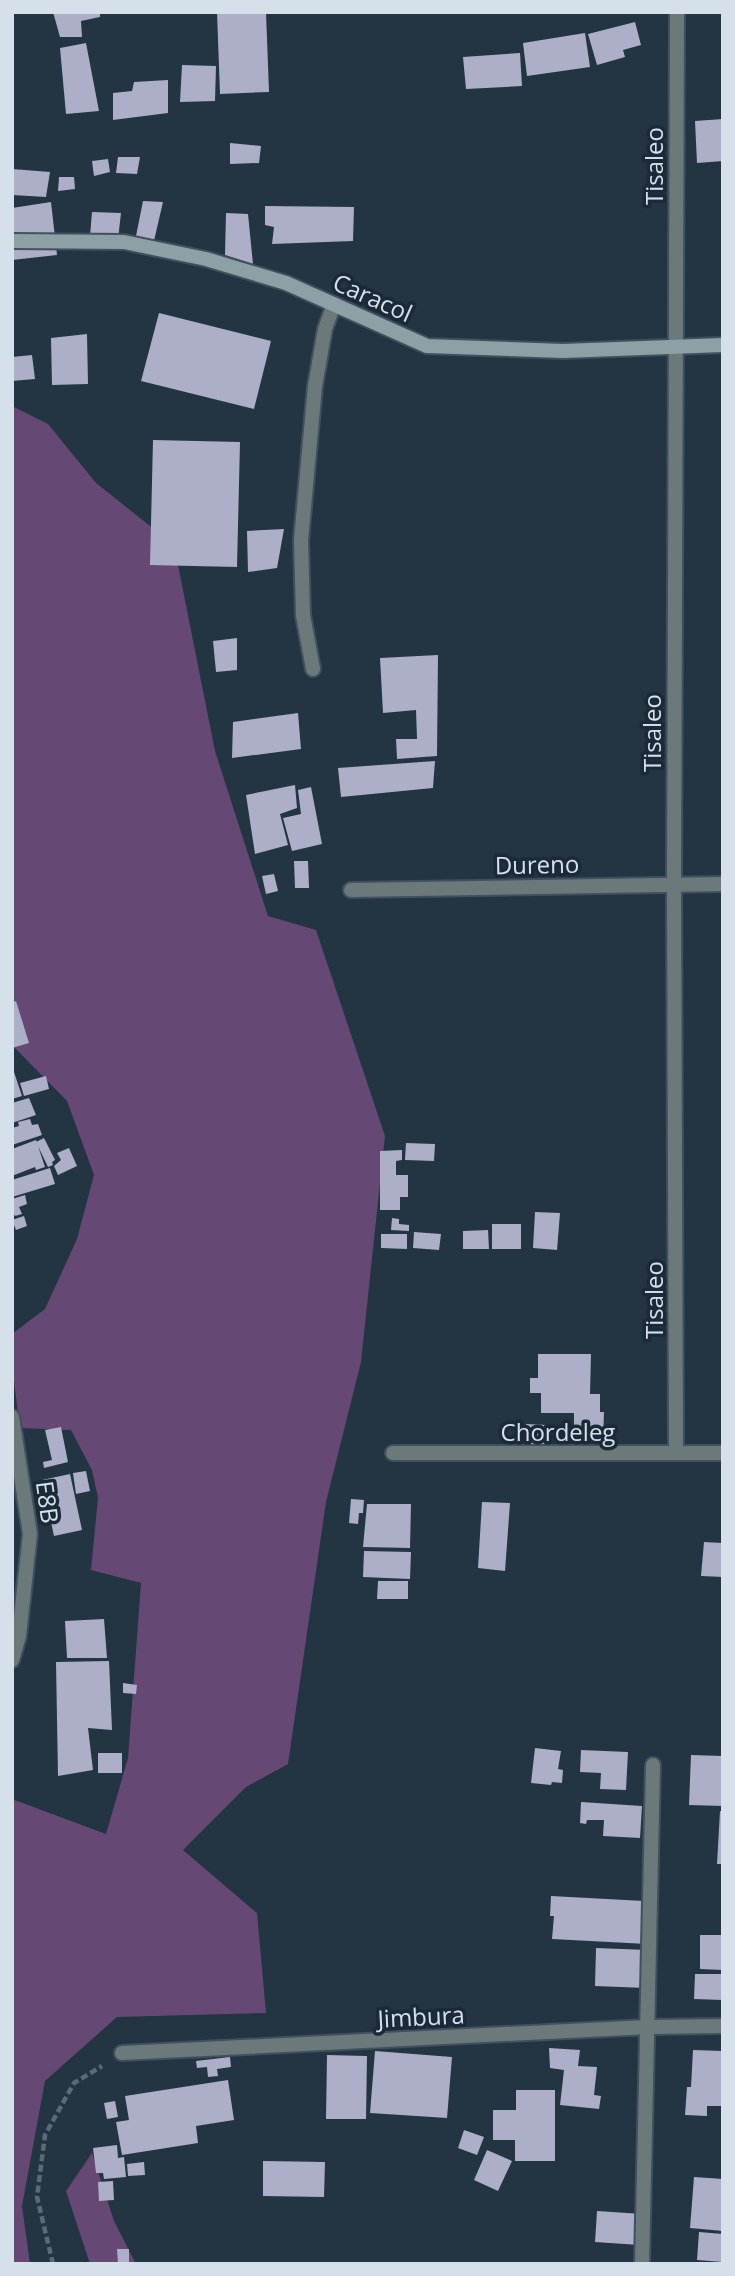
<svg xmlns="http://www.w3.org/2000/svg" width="735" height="2276" viewBox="0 0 735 2276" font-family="'Open Sans',sans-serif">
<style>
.green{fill:#664874}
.building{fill:#acafc7}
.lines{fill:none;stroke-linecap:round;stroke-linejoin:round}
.street-casing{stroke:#40505e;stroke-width:18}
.secondary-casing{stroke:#40505e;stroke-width:18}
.path{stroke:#5b6a78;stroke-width:4.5;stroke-dasharray:7 3.5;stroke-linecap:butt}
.street{stroke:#6c797b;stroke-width:14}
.secondary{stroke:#8ca0a5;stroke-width:14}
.labels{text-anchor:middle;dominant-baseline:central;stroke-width:7;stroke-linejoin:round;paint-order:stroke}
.street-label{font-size:24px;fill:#d6e0ea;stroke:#1a2a38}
</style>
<rect width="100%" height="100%" fill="#233443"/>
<path class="green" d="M12,406L48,424L96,483L174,545L215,751L268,916L316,930L385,1136L361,1362L326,1502L288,1764L246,1787L183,1850L257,1913L266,2013L117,2017L45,2081L22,2206L30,2264H12V1799L106,1834L128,1758L141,1583L91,1570L98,1498L92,1470L71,1430L20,1428L12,1367V1334L45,1309L77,1239L94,1175L67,1101L12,1045Z
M92,2153L114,2221L136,2264H90L66,2191Z"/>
<path class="building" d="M53,12H100V17L81,21L82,37H60Z
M217,12H266L269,92L220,94Z
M635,22L641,45L623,50L625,57L597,65L588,34Z
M585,33L590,67L527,76L523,43Z
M86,43L99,111L66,114L60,48Z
M520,53L522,86L466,89L463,57Z
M182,65L216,66L215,101L180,102Z
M168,80V113L113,120V93L132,91L134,82Z
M723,119V161L697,163L695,121Z
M230,143L261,146L259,163L230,164Z
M118,157H140L137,174L116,173Z
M108,159L110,172L94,176L92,161Z
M12,169L50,172L46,197L12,195Z
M59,177H74L75,189L58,191Z
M143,201L163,202L153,245L135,241Z
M51,202L57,255L12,260V208Z
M265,206L354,207L353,241L272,244L274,227L265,225Z
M92,212L121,213L117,248H89Z
M226,213L248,214L253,264L225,255Z
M159,313L271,341L254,409L141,381Z
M87,334L88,384L52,385L51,338Z
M32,355L35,379L12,381V357Z
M153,440L240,442L237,567L150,565Z
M284,529L277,568L248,572L247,531Z
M237,638V670L216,672L213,641Z
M438,655L437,756L397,759L396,739H417L416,710L383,713L380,658Z
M298,713L301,749L232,758L233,722Z
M435,761L433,788L341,797L338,768Z
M295,785L297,808L280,814L288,845L255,854L246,795Z
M311,787L322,844L292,851L283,818L301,814L298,790Z
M294,861H308L309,888H295Z
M274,874L278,891L266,894L262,876Z
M16,1001L29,1043L12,1048V1003Z
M12,1066L22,1096L12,1099Z
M46,1076L49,1089L24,1096L20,1083Z
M29,1098L36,1115L12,1123V1103Z
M30,1119L32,1125L38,1124L42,1135L12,1145V1128L19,1126L18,1122Z
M44,1138L55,1160L52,1162L53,1165L48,1167L36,1142Z
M36,1140L45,1167L36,1170L35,1167L12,1176V1149Z
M406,1143L435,1144L434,1161L405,1160Z
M69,1148L77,1166L58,1175L54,1166L61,1160L57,1153Z
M402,1150V1160L396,1161V1175H408V1197H400V1210H380V1151Z
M50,1168L55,1184L12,1197V1180Z
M25,1195L27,1204L19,1207L22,1214L15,1216L12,1211V1199Z
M535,1212L560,1213L557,1250L533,1248Z
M24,1216L27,1226L16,1230L12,1220Z
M392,1218L399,1219V1224L409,1225V1231L391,1230Z
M492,1224H521V1249H492Z
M488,1230L489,1249H463V1231Z
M414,1232L441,1234L439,1250L413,1248Z
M381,1234H407V1249L381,1248Z
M538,1354H591L590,1394H600V1412H604L603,1442H574V1413H541V1393H530V1378H538Z
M526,1424L547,1425L546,1452H524Z
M61,1427L68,1462L44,1468L43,1462L52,1460L45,1430Z
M86,1471L90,1491L76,1494L73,1473Z
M70,1474L82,1530L54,1536L42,1480Z
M351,1499L364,1500L363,1513H359L358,1524L349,1523Z
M482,1502L510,1503L505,1571L478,1568Z
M367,1504H411L410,1548L363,1547Z
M704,1542L723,1543V1577L701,1576Z
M364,1551L411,1552L410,1579L363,1577Z
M378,1581H408V1599H377Z
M104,1619L107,1658H67L65,1621Z
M109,1661L112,1730L88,1728L93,1770L58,1776L56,1662Z
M123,1683L137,1685L136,1694L123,1693Z
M535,1748L561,1751L558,1769L563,1770L562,1783L552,1782L551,1785L531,1783Z
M581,1750L628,1752L626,1790L600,1789L601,1773L580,1772Z
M98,1753H122V1773H98Z
M691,1755L723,1756V1806L689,1805Z
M581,1802L642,1806L640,1838L603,1836L604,1820H587L586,1824L580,1823Z
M720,1811L723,1812V1864H717Z
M551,1896L644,1901L647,1944L552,1939L554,1916H550Z
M700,1935H723V1970L700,1969Z
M596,1948L647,1950L646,1988L595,1986Z
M695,1974H723V2000L694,1999Z
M549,2048L580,2050L578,2066L597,2067L594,2095L601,2096L599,2109L560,2105L564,2070L550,2068Z
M693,2050L723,2051L721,2088H723V2106H707V2116L685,2115L687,2087H691Z
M375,2051L452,2057L447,2118L370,2113Z
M327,2055L367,2056L366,2119H326Z
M230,2057L231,2067L217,2069L218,2076L208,2077L207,2067L197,2068L196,2061Z
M228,2080L234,2120L196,2126L198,2143L122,2155L116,2122L129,2120L125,2096Z
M516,2090H555V2161H515V2140H493V2110H516Z
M115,2101L118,2117L107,2119L104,2103Z
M464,2130L484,2137L477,2155L458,2148Z
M117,2145L118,2158L124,2157L126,2177L104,2179L103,2173H96L93,2148Z
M487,2150L512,2161L498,2191L474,2180Z
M263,2161L325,2162L324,2197L263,2196Z
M144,2162L145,2175L128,2176L127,2164Z
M694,2177L723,2179V2231L690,2228Z
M113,2181L114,2200L99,2201L98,2182Z
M597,2211L642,2214L639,2245L595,2242Z
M699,2232L723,2234V2262L697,2260Z
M117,2249H129V2263L118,2264Z"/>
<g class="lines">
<defs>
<path id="street" d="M313,669L303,615L301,540L315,386L325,329L334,304
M351,890L723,884
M12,1417L30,1534L19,1636L12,1660
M393,1453H723
M676,1453L674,885L677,12
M122,2053L648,2027L723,2026
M642,2264L653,1765"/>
<path id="secondary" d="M12,241L124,242L206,259L286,283L427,346L563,351L723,345"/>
</defs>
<use href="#street" class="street-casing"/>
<use href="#secondary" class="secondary-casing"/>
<path class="path" d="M53,2264L37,2197L45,2135L74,2083L102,2066"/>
<use href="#street" class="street"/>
<use href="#secondary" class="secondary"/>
</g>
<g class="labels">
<g class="street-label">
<text transform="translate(653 166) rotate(-90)">Tisaleo</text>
<text transform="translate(373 297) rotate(24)">Caracol</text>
<text transform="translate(651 733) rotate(-90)">Tisaleo</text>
<text transform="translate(537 864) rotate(-1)">Dureno</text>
<text transform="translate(653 1300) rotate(-90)">Tisaleo</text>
<text x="558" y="1431">Chordeleg</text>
<text transform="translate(48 1502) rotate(82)">E8B</text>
<text transform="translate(421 2016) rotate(-3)">Jimbura</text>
</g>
</g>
<rect width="735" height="2276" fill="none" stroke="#d6e0ea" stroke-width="28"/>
</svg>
